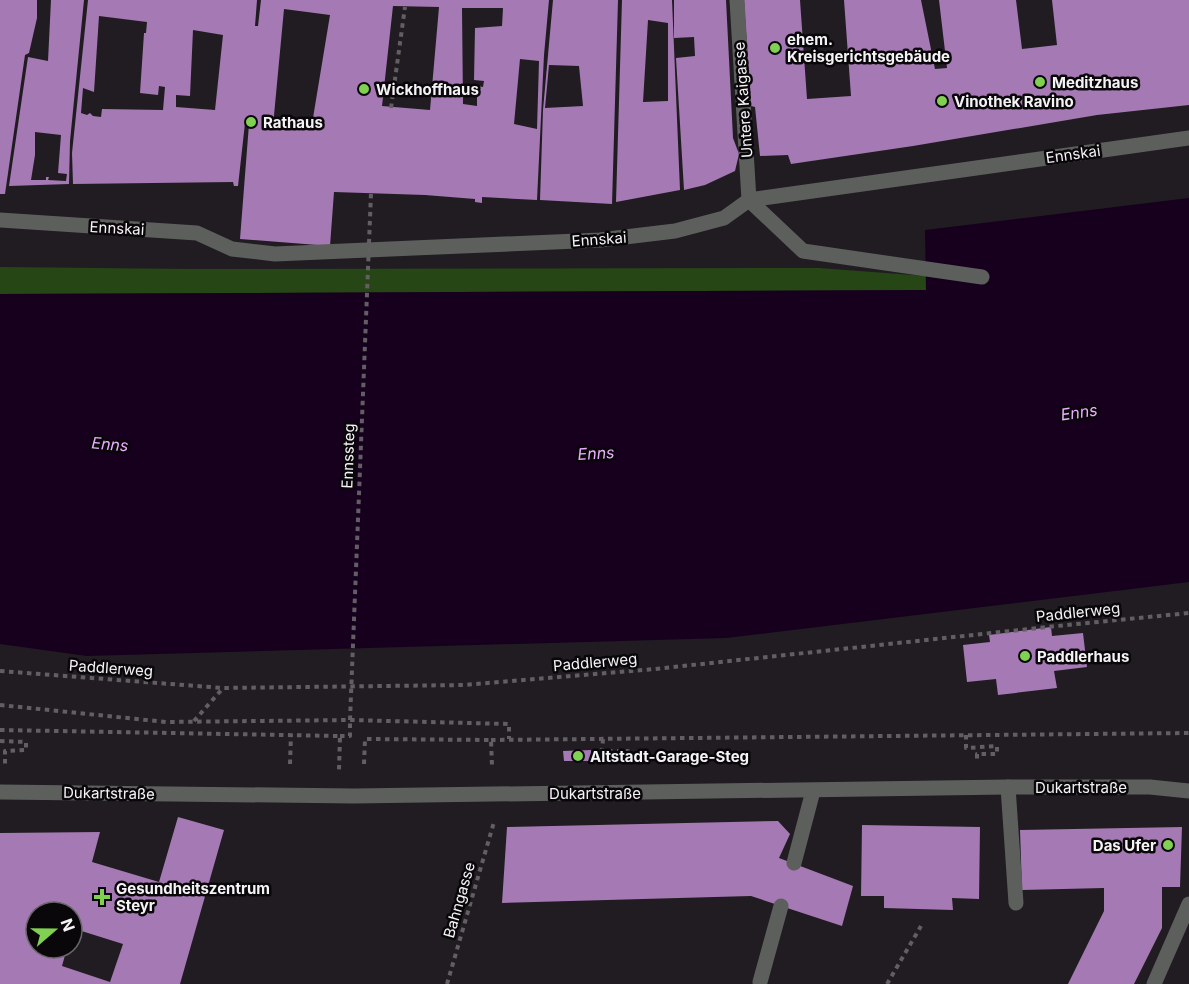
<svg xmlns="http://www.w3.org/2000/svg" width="1189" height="984" viewBox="0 0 1189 984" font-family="Inter,sans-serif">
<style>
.green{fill:#274615}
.water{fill:#16001e}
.building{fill:#a579b3;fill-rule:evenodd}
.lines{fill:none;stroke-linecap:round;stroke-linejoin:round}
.path{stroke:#625e63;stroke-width:4;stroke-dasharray:4.5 4.5;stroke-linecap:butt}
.service{stroke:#5d5f5c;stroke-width:15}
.minor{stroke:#5d5f5c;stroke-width:15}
.tertiary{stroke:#5d5f5c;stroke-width:15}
.path-bridge{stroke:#625e63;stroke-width:4;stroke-dasharray:4.5 4.5;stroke-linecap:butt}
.poi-dot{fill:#80d051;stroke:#09070a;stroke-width:2}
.labels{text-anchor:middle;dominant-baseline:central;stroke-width:5;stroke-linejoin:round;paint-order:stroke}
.poi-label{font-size:15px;font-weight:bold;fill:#f6f3f7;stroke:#09070a;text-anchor:start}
.street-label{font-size:15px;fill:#f6f3f7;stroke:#09070a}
.water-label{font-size:16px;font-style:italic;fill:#ebaefe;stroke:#09070a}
</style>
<rect width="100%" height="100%" fill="#201c22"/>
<path class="green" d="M0,267L191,269L819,268L926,276V290L0,294Z"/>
<path class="water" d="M1189,198V582L726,638L87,656L0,644V294L926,290L925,230Z"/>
<path class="building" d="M0,0H37V18L29,53L25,55L5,194H0Z
M51,0H84L70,141L69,184L9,186L28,57L48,61ZM35,132L61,135L58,173L67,174L66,181L48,180L49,177H46V180H31L35,155Z
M88,0H257L255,26H258L261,0H549L544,55L537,200L482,197V203L475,202V199L425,195L334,192L330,246L240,239L249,124L245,123L238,186H234L233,182L73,184L72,153ZM393,6L439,7L430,110L382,106ZM462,8H503L502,26L475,28L474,80L484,81L483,87L477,86V106L463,104ZM284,9L330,15L311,130L273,126ZM99,16L147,22L146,33H144L140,93L158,95L159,86L165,87L163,110L102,109L101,117L93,116L90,113L87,115L81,113L83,88L94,92ZM193,30L223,35L215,110L176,107V95L190,96ZM520,59L539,61L537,129L514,124Z
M553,0H618L612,204L540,200L543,110ZM549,65L579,66L583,106L545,108Z
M622,0H672L680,190L616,202ZM648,20L668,23V101L643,102Z
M674,0H726L733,138L739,154L735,171L705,185L684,190L676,58L695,56L694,37L674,38Z
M744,0H800L807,99L851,96L844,0H921L935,69L947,68L939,0H1016L1022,49L1057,45L1052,0H1189V105L1097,115L913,146L791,164L788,155L760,156L755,107L751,106Z
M1051,627L1052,636L1083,633L1087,667L1054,671L1057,688L998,695L996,679L967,682L963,645L990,642L989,635Z
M591,750V761H564L563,751Z
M178,817L224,830L180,984H0V833L100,832L92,862L159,882ZM36,912H72V928L123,944L110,982L62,966L67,948H36Z
M778,821L790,834L779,858L853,886L842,926L751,896L502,903L507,827Z
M862,825L980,827L979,899L952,898L953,910L884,908V896H861Z
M1182,827L1180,887H1162V928L1134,984H1068L1104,911V888L1022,890L1020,830Z"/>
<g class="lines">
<path class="path" d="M391,108L405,7
M0,671L223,688L464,685L655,669L1057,626L1189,613
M0,705L166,722L350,720L509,724V739
M194,721L223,688
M0,730L340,736L339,770
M966,735V748L997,746V754H977V762
M340,736H350V720
M603,739L602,751H628V758H610L609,766
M491,740L1189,733
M0,741L26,742V750L5,751V768
M290,764L291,734
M364,764L365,739L491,740L492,766
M447,984L494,822
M887,984L921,926"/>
<path class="service" d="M749,200L803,251L982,277
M1008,787L1016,903
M794,863L813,791
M760,982L781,906"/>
<path class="minor" d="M737,0L749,200
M0,220L197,233L232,249L275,254L600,240L675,231L724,218L749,200L1189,138
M1154,984L1189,904"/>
<path class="tertiary" d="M0,792L354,796L1008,787H1150L1189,791"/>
<path class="path-bridge" d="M350,720L371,193"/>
</g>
<g class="poi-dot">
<circle cx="775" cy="48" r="6"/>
<circle cx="1040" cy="82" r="6"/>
<circle cx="364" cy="89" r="6"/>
<circle cx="942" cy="101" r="6"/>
<circle cx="251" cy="122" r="6"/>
<circle cx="1025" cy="656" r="6"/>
<circle cx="578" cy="756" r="6"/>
<circle cx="1168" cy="845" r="6"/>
<path d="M99 888h6v6h6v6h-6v6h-6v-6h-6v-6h6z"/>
</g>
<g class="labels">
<g class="poi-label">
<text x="787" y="39">ehem.<tspan x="787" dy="17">Kreisgerichtsgebäude</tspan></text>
<text x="1052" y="82">Meditzhaus</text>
<text x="376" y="89">Wickhoffhaus</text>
<text x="954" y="101">Vinothek Ravino</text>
<text x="263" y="122">Rathaus</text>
<text x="1037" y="656">Paddlerhaus</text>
<text x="590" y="756">Altstadt-Garage-Steg</text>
<text x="1156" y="845" text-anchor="end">Das Ufer</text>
<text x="116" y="888">Gesundheitszentrum<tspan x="116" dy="17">Steyr</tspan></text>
</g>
<g class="street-label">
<text transform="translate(743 100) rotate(-94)">Untere Kaigasse</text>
<text transform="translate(1073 154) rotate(-8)">Ennskai</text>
<text transform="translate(117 228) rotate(3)">Ennskai</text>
<text transform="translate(599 239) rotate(-4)">Ennskai</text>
<text transform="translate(348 456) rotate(-88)">Ennssteg</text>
<text transform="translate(1078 612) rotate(-6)">Paddlerweg</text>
<text transform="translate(595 662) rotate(-5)">Paddlerweg</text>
<text transform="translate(111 668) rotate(4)">Paddlerweg</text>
<text x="1081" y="787">Dukartstraße</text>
<text transform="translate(109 793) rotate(1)">Dukartstraße</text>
<text x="595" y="793">Dukartstraße</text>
<text transform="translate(459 900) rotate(-74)">Bahngasse</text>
</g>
<g class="water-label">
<text transform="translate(1079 412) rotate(-8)">Enns</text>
<text transform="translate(110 444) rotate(5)">Enns</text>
<text transform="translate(596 453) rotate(-3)">Enns</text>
</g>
</g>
<g transform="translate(54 930) rotate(70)"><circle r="28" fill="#09070a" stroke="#686569" stroke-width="1.5"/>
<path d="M0-4.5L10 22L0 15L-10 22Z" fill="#80d051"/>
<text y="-9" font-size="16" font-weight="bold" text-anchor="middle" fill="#f6f3f7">N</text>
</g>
</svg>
